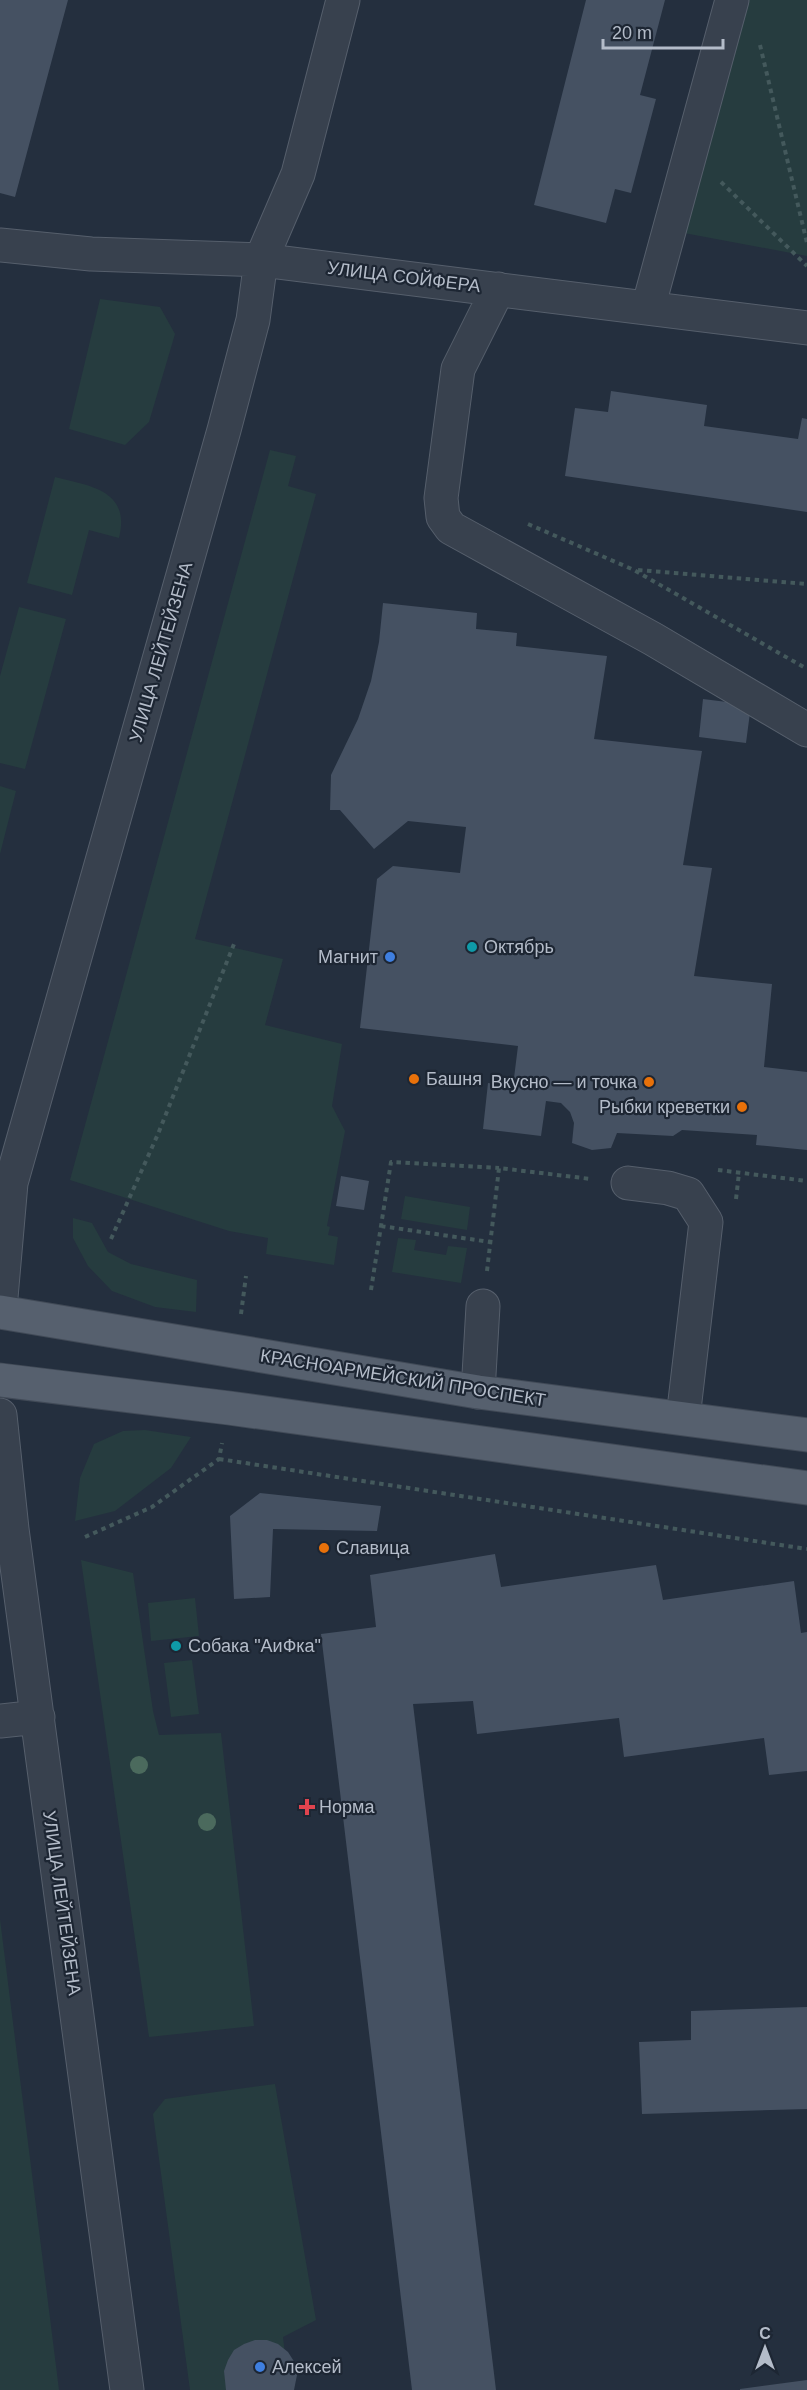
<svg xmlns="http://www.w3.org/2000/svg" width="807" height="2390" viewBox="0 0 807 2390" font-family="Helvetica,sans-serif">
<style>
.green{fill:#263c3f}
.building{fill:#455162}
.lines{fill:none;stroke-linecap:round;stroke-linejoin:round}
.minor-casing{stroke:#565f6c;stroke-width:35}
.major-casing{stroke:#414a57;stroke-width:35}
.path{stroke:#44595c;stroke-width:4;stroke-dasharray:4.5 4.5;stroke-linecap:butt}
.minor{stroke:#38414e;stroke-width:33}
.major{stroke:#56606e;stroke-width:33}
.tree{fill:#4b6a5d}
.culture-dot{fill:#0f9aa8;stroke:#1d2633;stroke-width:2}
.shop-dot{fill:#3f7fe0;stroke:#1d2633;stroke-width:2}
.food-dot{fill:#e8710a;stroke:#1d2633;stroke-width:2}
.health-dot{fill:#e0444e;stroke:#1d2633;stroke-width:2}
.labels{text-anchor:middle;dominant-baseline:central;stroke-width:4.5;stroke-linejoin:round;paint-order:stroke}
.street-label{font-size:18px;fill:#b4bcc9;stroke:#1d2633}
.poi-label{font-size:18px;fill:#b4bcc9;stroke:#1d2633;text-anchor:start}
</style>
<rect width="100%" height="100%" fill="#242f3e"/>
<path class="green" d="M745,0H807V256L684,233Z
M100,299L160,307L175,334L149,422L125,445L69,429Z
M270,450L296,456L288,486L316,494L195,939L283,959L265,1025L342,1044L332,1106L345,1131L327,1226L330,1227L328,1235L338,1237L334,1265L266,1254L268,1238L229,1231L70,1180Z
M55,477C90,486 131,490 119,538L89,530L72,595L27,583Z
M19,607L66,619L25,769L0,763V676Z
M0,786L16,791L0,854Z
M405,1196L470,1207L467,1230L401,1219Z
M73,1218L92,1223L108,1252L131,1264L197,1280L196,1312L155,1307L112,1291L88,1266L73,1238Z
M398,1238L416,1240L414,1250L446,1255L448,1246L467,1248L461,1283L392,1272Z
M145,1430L191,1437L171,1468L115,1511L75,1521L80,1478L94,1444L123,1431Z
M81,1560L133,1573L153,1711L159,1735L221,1733L254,2026L149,2037Z
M195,1598L199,1636L151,1641L148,1603Z
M192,1660L199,1714L171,1717L164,1663Z
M0,1919L59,2390H0Z
M275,2084L316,2320L283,2337L289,2390H190L153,2114L165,2099Z"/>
<path class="building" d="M0,0H68L15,197L0,193Z
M586,0H665L640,95L656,99L631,193L615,189L606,223L534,205Z
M611,391L707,405L704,426L798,439L802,418L807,419V512L565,476L575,408L608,412Z
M383,603L477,613L476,629L517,633L516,646L607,656L594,739L702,751L683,865L712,868L694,976L772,984L764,1067L807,1072V1150L756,1145L757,1135L682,1130L673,1136L617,1133L611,1148L592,1150L572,1143L574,1123L570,1112L561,1103L546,1101L541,1136L483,1129L488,1083L513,1086L518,1046L360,1028L377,879L393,866L460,873L466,827L408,821L374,849L340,810H330L331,775L358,719L371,681L379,642Z
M703,699L751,705L746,743L699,737Z
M341,1176L369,1181L364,1210L336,1206Z
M260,1493L381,1506L377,1531L273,1529L270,1597L234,1599L230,1516Z
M495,1554L501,1587L656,1565L663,1600L794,1581L801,1633L807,1632V1771L769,1775L764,1738L624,1757L619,1718L477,1734L473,1701L413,1704L496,2390H412L321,1634L376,1627L370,1575Z
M807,2007V2109L642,2114L639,2042L691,2040V2011Z
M255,2340H267L278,2344L288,2352L295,2363L297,2375L294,2390H226L224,2371L228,2360L234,2350L244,2344Z
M807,2380V2390H740V2389Z"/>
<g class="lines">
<defs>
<path id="minor" d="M0,245L91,254L261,260L807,328
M498,289L458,369L441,498L443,517L451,528L653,639L807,730
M648,308L732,0
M628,1183L668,1188L688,1194L706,1222L683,1418
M0,1309L11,1183L224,430L253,320L261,260L298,174L343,0
M478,1392L483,1306
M0,1415L12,1529L127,2390
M0,1721L38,1717"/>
<path id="major" d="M0,1312L478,1392L807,1435
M0,1380L229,1408L807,1488"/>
</defs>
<use href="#minor" class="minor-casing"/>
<use href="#major" class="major-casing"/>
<path class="path" d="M760,45L807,243
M721,182L807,266
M528,524L634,570L807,669
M638,570L807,584
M718,1170L807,1181
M736,1199L739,1173
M381,1226L490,1242
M111,1239L158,1134L234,944
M487,1271L499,1168L591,1179
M371,1290L391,1162L499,1168
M241,1314L246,1276
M219,1459L807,1549
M85,1537L152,1507L219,1459L222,1443"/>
<use href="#minor" class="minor"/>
<use href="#major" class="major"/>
</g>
<g class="tree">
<circle cx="139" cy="1765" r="9"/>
<circle cx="207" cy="1822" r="9"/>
</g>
<g class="culture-dot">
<circle cx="472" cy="947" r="6"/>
<circle cx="176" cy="1646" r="6"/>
</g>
<g class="shop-dot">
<circle cx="390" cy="957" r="6"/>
<circle cx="260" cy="2367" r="6"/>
</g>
<g class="food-dot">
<circle cx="414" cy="1079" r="6"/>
<circle cx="649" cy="1082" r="6"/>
<circle cx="742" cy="1107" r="6"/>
<circle cx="324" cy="1548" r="6"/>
</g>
<path class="health-dot" d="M304 1798h6v6h6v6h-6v6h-6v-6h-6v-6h6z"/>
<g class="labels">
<g class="street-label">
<text transform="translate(404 277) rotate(7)">УЛИЦА СОЙФЕРА</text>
<text transform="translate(161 652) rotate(-74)">УЛИЦА ЛЕЙТЕЙЗЕНА</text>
<text transform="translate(403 1378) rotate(9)">КРАСНОАРМЕЙСКИЙ ПРОСПЕКТ</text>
<text transform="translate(62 1903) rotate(82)">УЛИЦА ЛЕЙТЕЙЗЕНА</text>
</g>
<g class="poi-label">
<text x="484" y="947">Октябрь</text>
<text x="378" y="957" text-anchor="end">Магнит</text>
<text x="426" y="1079">Башня</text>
<text x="637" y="1082" text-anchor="end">Вкусно — и точка</text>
<text x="730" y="1107" text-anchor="end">Рыбки креветки</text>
<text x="336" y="1548">Славица</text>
<text x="188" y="1646">Собака "АиФка"</text>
<text x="319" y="1807">Норма</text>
<text x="272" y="2367">Алексей</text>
</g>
</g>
<g transform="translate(765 2348)" stroke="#1d2633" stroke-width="4.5" paint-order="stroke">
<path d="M0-4.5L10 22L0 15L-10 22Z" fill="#b4bcc9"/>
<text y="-9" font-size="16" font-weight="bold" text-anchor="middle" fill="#b4bcc9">С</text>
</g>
<path d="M603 39v9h120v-9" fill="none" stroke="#b4bcc9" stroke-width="3"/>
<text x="612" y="39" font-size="18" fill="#b4bcc9" stroke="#1d2633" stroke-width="4.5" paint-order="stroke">20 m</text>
</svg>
